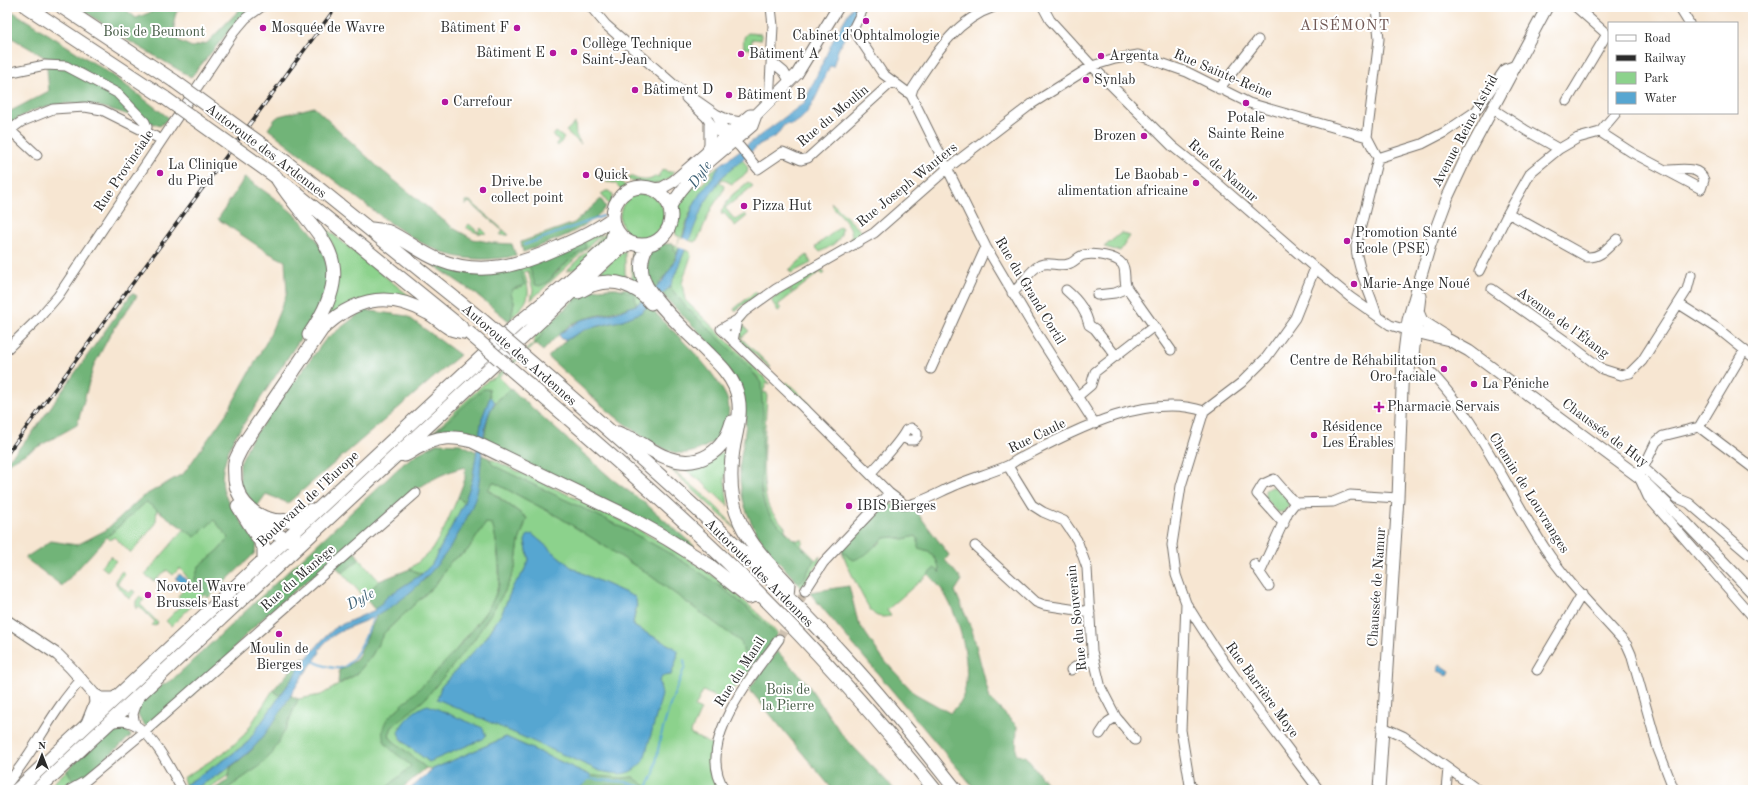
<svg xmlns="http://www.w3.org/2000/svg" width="1760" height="797" viewBox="0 0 1760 797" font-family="'Old Standard TT',serif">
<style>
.green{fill:#8cd28c;stroke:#5c7e5c;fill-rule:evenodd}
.forest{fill:#71b478;stroke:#4e7052}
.water{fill:#57a6d1;stroke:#41687e}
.pier{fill:#f7e6d2}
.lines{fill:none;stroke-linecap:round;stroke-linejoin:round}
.stream{stroke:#57a6d1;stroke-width:2}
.minor-tunnel{stroke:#cec1b1;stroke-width:9;stroke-dasharray:9 4.5;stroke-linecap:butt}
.minor-casing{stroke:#726c65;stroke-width:11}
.major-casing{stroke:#726c65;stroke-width:13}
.highway-casing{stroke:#726c65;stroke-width:15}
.minor{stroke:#fff;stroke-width:9}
.major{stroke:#fff;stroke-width:11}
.highway{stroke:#fff;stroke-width:13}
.rail-casing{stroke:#2b2b2b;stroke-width:3.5}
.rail{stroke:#fff;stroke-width:2;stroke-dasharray:6;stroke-linecap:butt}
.highway-bridge-casing{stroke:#726c65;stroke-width:15;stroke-linecap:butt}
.highway-bridge{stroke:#fff;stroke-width:13}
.poi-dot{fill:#b5179e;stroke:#fff;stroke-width:1.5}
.labels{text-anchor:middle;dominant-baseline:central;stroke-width:4;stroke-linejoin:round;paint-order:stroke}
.poi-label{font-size:14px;fill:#2b2b2b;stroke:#fff;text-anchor:start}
.park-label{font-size:14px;fill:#485d48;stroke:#fff}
.street-label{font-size:14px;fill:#2b2b2b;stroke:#fff}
.neighbourhood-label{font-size:15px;letter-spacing:1px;fill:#705854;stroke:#fff}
.water-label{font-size:15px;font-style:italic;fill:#3f6276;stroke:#fff}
</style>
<rect width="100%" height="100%" fill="#fff"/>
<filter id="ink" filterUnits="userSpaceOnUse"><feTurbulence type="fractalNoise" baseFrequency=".025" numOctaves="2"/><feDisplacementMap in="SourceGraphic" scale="8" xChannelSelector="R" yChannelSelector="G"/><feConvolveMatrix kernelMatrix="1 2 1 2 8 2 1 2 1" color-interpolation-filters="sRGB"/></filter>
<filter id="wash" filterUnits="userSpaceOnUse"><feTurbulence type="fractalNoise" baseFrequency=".012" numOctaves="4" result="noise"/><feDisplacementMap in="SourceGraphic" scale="16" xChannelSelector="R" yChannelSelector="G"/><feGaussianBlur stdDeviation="0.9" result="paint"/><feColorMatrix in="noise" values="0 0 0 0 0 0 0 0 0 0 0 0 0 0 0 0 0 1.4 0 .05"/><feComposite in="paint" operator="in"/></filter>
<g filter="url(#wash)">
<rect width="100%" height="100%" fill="#f7e6d2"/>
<path class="green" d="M748,33L761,34V40L752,39L751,49L744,48C743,42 743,36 748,33Z
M575,123L576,135L581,144L566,131Z
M556,132L564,138L558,146L556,144L559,140L553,136Z
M743,160L748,168L747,173L732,184L722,179L720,183L724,186L723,191L711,209L698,239L694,242L688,240C698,209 715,178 743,160Z
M720,165C714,179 703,189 695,202C687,217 683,236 677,253L675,252L673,244L677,246L680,237L676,235L674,226L677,202L691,187L700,186L712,174L710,172Z
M664,169L668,172L675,171C671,174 670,178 666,180C657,187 637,183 627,179L630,176C639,180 648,183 656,176L659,177V174Z
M609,174L626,186L621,189L615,183L606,182Z
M748,182L753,186L725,208L735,220L745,214L747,216L735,226L724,213L722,215L721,211L732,195Z
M606,191H609L613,195L610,206L601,194Z
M620 216a22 22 0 1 1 44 0a22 22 0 1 1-44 0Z
M466,201H470L509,235H500L503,231L469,202L466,205Z
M831,202L864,234L850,242C857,228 840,215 832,206Z
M319,223L418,303L387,295L323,322L337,265L333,245Z
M469,224L478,232L481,228L486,233C479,235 472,231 466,227Z
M608,224V237L579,268L566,271L606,233L603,229Z
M840,227L842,229C841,242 831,246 820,252L815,247Z
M603,233L531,300L533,290L528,271L524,272C532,298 529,299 511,319L514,302L511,293L513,289L522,287L520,268L529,265L547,283L571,258L581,242Z
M1121,233L1130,236L1120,251L1104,247Z
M632,248L639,250L642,287L632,281Z
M625,250V281H589Z
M685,250L690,252L691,256L682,283L685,300L770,383V384L767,382L763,392L767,393C766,421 759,480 768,505C771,513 779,520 785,527V530L795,540H803L801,545L816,560L820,556L819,562L803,587H801L797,582H802L814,560C799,547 781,533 770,516C750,485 769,417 758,377L686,307L670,287Z
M807,255L811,263L791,273L789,270Z
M822,270L825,272L823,275L820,272L793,293L789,287Z
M654,285L656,288L636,305L634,294L542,334L535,344L499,377L511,389L495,402L490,397L489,390L432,433L488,380L494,378L534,343L535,336L580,294Z
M788,288L792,294L778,305L781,309L778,311L771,300Z
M755,292L758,294L735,311L734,309Z
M748,316L742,324L749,331L741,338L771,367L770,368L741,342V324Z
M787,382L811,405L809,407L785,384Z
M726,450L725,481L728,506L703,483L683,468C698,466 714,459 726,450Z
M489,458C591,506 701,549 778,634L777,636C700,555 591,514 492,465Z
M667,466C693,485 716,504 736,529Z
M493,482L559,517L648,574L741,642C750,673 747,684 718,698L703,691L695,707L701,710L690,734L713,745L722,790H651L633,777L623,778L592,776L506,737L433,769L426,768L391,739L389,735L392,727L425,699L504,593L515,569L519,541L527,518L488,489ZM532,534L571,567L588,576L635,597L637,606L633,623L635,627L675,648L678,651L677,658L671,675L662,676L659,682L661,687H441L486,638L502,613L513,586L523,573L529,560L525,541ZM400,726L429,762L400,739Z
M1271,487H1275L1289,500V506L1283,512H1277L1265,498V490Z
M458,497L464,503L432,564L422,574L410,569L431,551L444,529Z
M146,502L157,509L156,521L153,527L131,553L114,537L110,540L107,537Z
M214,520L229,538L218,551L199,566L193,584L204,594L171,626L166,621L180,607L177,604L182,600L178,596L191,582L180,568L173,575L167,570L154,581L145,575L184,529L195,536Z
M488,522L492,524L495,534L499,565V583L492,604L441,669L387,719L384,741L412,766L384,790H225L257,768L286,728L298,699L321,695L357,674L372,655L384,633L436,584L451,561L467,551L486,523Z
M916,536L918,539L922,549L929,551C934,557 941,564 940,573L935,568L887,610L891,616C885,617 879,618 874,614C868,610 843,558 842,550L849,558L879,544L884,538L894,537L903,539Z
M111,556L116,561L107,571L101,566Z
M360,559L379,581L364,597L342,573Z
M122,571L125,574L117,583L129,593L132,590L135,592L129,599L116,584V579Z
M140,596L144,600L140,604L158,623L155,626L152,625L155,622L139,606L136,609V601Z
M273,690L280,696L247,743L227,758L185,785L183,778L228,750L245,734Z
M231,767L229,775L206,790H193Z
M67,770L73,780L61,790H46Z
M608,785L631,786L635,790H600Z"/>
<path class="forest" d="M79,7H123L136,18L164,7H187L177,11C172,22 174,30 179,41L192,47L207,43L242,7H252L229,31L191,77L117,34Z
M7,8L111,74L169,118L160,126C116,111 84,95 37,109C27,112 16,120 7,125V113L49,91L46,58L7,35Z
M314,107L379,168L453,228L473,239L494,243L512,244L516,256C494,260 469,261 447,254C412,242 381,216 352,194C324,172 296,151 268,129L275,119L279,116Z
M245,177C282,205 334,233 327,286C326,294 322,302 320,309L233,440C226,456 219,474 224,492C227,503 250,533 257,545L254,554L208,598L193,584L199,566L218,551L229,538L214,520L195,537L146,502L107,537L62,586L25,558L51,541L77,545L106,530L142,497L184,473L228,411L268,339L287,293L285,261L267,252L218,219Z
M601,199L606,207C585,231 553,241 523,252L521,242L574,223Z
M581,242L585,243L586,247L558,270L547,283L540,286L535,285L529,265Z
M664,244H673L675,251L677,253L671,268L656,288C644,274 646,266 651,250Z
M432,264L520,268L525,285L513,289L511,293L514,302L511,319L509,321L476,294Z
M670,287L686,307L750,368L761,383L763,412L761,492L765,506L771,517L814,560L802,582H797C763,546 737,516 740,463C741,451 748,426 745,415C741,403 725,364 718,354C702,333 680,314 662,294Z
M617,288L635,294L636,305C618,312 599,314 581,320C566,325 554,339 543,351L535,344C548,326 574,297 595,290C602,288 610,288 617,288Z
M132,293L137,296L111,333L94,365L77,425L7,464V461L30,436Z
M649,306C673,332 710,364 726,396C733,411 726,433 713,442C701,450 687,456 673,452C633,439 580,385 548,357L566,340L586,329L620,321L640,313Z
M364,310L407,316L460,355L288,503L266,494L256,508L240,484V463L251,440L325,340Z
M483,389H489L490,397L482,418L479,439L446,433H434Z
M511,389L612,479L646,504L694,546L690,548L484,441C488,412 488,407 511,389Z
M438,443L461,444L477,452L472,481L464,503L458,497L465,479V467C418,478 385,516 351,547L360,559L342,573L332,562C296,589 262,616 232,650L238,656L150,731C146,726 140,721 138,715C135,702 161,685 172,680L403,464L415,455Z
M482,455L489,458L493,465C591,514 700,555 777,636L742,682L746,660L741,642L648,574L559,517L493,482L488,490L527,518L519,541L515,569L504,593L474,640L425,699L392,727L389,735L391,739L426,768L400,790H384L411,766C395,751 373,743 387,719C418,690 449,661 475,627C485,613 495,601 499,584C502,572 496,536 492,524L486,523L467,551L451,561L436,584L384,633L372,655L357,674L338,684L339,670L345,668L357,659L377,615L424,580L453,543L474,501Z
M890,504L913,507L949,555L945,560L962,580L955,591L972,630L990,699L1017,726L1016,755L1025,756L1052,790H976L813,597L810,592L849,586L858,622L882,658L914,693L950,713C954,709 960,704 962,699C974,669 960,619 944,593C940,586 933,580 928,574L935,568L940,573L937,561L929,551L918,548V539L916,536L903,539L894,537L884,538L865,555L854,560L849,558L842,550L844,546L886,505Z
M410,569L422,574L388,596L375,610L364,597L379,581Z
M777,651L806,682L843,736L895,790H833L749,689Z
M303,657L306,659L280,696L273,690Z
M290,695L298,699L286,728L272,754L257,768L225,790H213L228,780L231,767L252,750Z
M120,727L126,729L131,736L83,778L73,780L67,770L109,731Z
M592,776L623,778L633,777L651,790H635L631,786L608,785L600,790H578Z"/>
<path class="water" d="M852,7H860L838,50L833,67L830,66C821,83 812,116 793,124C790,125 787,124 784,125L776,136L760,144L721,178L703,206L670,287L640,313L620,321L586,329L566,340L561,339L559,334L581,320L618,312L636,305L642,301L662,282L675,261L694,204L701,192L710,182L720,165L804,103L834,38Z
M490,397L495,402C480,423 483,462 478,488C474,506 463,526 453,543C435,571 411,595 383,612C360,626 335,627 319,650L320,652C315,661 308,668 302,677C288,699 270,732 251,750C234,766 212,778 193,790H187L185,785L227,758L247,743L306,659L324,638L336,627L375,610L388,596L422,574L432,564L464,503L472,481L482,418Z
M532,534L571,567L588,576L635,597C639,605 634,614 633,623L635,627L675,648L678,651L677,658L671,675L663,676L659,681L662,695L644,760C630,777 620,775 600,771L437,699L441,687L486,638L502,613L513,586L523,573L529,560L525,541L527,536Z
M180,574L188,582L184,586L175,578Z
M1440,664L1450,671L1448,675L1438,671V668Z
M428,705L483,728L486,736L483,739L429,762C419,753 404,746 398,733C402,721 416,708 428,705Z
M506,737L592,776L578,790H409L433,769Z"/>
<path class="pier" d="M680,237L690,241L687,250L677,247Z"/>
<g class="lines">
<path class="stream" d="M524,245L603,216
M313,661C321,665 330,669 340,668C356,666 369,628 375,614
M589,779L626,782L646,789L654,774L660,739L670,705L685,666L684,660"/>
</g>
</g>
<g filter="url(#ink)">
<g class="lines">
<path class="minor-tunnel" d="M779,639L805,591"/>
<defs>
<path id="minor" d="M591,7L606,25L673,84L716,114L727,135L740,147L758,169L783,152L801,160L808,158L892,82
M864,7L854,27L855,32L883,74L911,95L986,247L1038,335L1095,424
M1043,7L1050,20L1092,66L1172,146L1208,175L1315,268L1350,297L1390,325L1407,330
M1376,7L1379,39L1367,137L1378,158L1356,246C1357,270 1371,293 1377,316
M1576,7L1609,36
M1679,7L1689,23
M772,62L784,72L790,82
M7,73L45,65L66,66L117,93L145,122L147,127L145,132
M1219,89L1258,40
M911,95L913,88C934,56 955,20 994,7
M686,98L706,117L716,131L727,135
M1567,101L1607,34
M769,103L773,26L771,7
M1493,109L1527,131L1559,149
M716,114L729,120L741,122
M10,130L37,155
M7,132L21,122L53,109L85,107L102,110L162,140
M1600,132L1631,152L1701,189L1704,180C1699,165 1679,170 1666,170
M1378,158L1422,144L1445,132L1476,111L1505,69L1516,65
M1508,213L1587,257C1601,258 1607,248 1617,239
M1479,271L1508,213L1531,172L1559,149L1578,138L1600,132L1616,113
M1492,289L1567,342L1602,369L1621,375L1630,373L1642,361L1687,290L1691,275
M1066,290C1078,300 1086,310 1089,325L1095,329L1116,356
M1012,293C1025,283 1027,272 1040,265C1048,261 1059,267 1068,264C1074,263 1078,256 1084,255C1094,253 1116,256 1122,264C1127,270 1123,281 1127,288L1171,350
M1097,295L1115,293L1127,288
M1679,304L1717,328L1753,357
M733,341L737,320
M7,349L39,318L58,296L234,32L246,18L261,7
M1410,353C1471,403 1502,482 1544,547C1567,583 1599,613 1627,645L1631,654L1658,749L1674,790
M931,369L986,247
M1078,396L1091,385L1095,372L1153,327
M1204,411C1146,392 1074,431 1023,457C1017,459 1012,464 1007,466C990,473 973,478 956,485C943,490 918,505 905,505L889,493L802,406L721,329L737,320L744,312L776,289L874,233L948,168L1033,103L1092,66L1115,59L1138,55L1187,72L1249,103L1367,137
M1699,427L1744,351
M1008,466L1032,505L1043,512L1064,521L1077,540L1087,568L1092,651L1101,688L1116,717L1135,740
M1644,468L1677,498L1689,503L1753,558
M1753,468L1699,427L1663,436L1656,442L1639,477L1648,497L1753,617
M870,474C882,460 898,445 906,430L911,428L917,432V437L914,440H908L903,437
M1284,524L1257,494L1263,484L1274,479L1295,503
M975,546L1036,602L1044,605L1090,612
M1254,564L1269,586
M1260,573L1288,512L1295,503L1333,502L1350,495L1398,498
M805,591L823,563L889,493
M1186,603C1226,669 1273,729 1319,790
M1071,670L1081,663L1093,660
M1537,670L1582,594
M109,723C115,722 122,720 128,722C150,727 172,771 182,790
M135,725L133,714L139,697
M1383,727L1403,736L1478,790
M1100,734L1108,722L1116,717
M7,784C35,751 52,710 82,679
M70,790L84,782L143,733L416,493
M725,790C693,743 753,676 779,639
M1195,790L1190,785L1181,730L1186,603L1176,575L1172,545L1181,486L1204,411L1241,383L1266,358L1295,318L1315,268
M1446,790L1448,769"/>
<path id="major" d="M707,153L710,144V125
M653,189L662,188L674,181L750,115H756
M670,208C686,176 726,149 752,126L756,115L797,74L838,7
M1419,314L1422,321L1444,335
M1407,330L1449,340L1469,351L1639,477L1687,524L1753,593
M1407,376L1413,355L1420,296
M7,621L58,655L71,668L94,694L101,698H117
M87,723L95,703L94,694
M1379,790L1398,498L1403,361L1408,320L1430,245L1448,196L1464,162L1547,7"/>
<path id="highway" d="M27,7L165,98
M62,7L174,81
M286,162L482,320
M276,177C316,240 364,255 309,335
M285,184L461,327
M613 216a29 29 0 1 1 58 0a29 29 0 1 1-58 0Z
M371,229C377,230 384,230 389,232C406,240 421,253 439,260C482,277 520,265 559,247C578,239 596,231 613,218
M647,245C640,259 639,273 647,287C663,311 687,332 707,352C718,363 729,373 735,387C743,406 738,425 734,444C722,510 744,539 788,584L787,596
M578,292C583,290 587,287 592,285C615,277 637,286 651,303
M540,370C646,462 753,555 848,660C886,701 921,746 956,790
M527,383C607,451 686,520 760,594C822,656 880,722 935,790
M618,433C623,436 630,437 635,440C646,446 656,454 668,458C698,469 724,452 732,422
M405,455C410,453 414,449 419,447C437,436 452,436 472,441L625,515L666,538L709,565L749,597L760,594
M238,506L264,547V561
M311,510C283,533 240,517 235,480C235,474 234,467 235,462C237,456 241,450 243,445L322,329C354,298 388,290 428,313C436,317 443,325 451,329C456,331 463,332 469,333
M251,519L287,540L296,538
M17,790L515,326L565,285L604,250L612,240L615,228
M37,790L608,258L621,248L631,243"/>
</defs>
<use href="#minor" class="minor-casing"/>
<use href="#major" class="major-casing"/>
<use href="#highway" class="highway-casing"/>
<use href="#minor" class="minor"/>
<use href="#major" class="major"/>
<use href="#highway" class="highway"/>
<defs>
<path id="rail" d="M7,454L336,7"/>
</defs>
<use href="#rail" class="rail-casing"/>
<use href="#rail" class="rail"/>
<defs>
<path id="highway-bridge" d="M174,81L286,162
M165,98L276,177
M482,320L540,370
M469,333L527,383"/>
</defs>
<use href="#highway-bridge" class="highway-bridge-casing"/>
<use href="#highway-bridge" class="highway-bridge"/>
</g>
</g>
<g class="poi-dot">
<circle cx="866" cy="21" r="4"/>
<circle cx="263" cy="28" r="4"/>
<circle cx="517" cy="28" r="4"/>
<circle cx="574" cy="52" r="4"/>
<circle cx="553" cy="53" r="4"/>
<circle cx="741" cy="54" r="4"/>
<circle cx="1101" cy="56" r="4"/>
<circle cx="1086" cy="80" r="4"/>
<circle cx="635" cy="90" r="4"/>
<circle cx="729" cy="95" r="4"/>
<circle cx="445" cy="102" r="4"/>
<circle cx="1246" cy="103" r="4"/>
<circle cx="1144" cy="136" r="4"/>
<circle cx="160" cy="173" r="4"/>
<circle cx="586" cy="175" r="4"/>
<circle cx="1196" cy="183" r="4"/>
<circle cx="483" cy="190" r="4"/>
<circle cx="744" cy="206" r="4"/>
<circle cx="1347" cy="241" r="4"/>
<circle cx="1354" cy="284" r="4"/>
<circle cx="1444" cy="369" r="4"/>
<circle cx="1474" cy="384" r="4"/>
<path d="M1377 401h4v4h4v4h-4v4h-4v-4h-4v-4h4z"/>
<circle cx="1314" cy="435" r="4"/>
<circle cx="849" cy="506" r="4"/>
<circle cx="148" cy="595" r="4"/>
<circle cx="279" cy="634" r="4"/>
</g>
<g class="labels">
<g class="poi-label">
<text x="271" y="28">Mosquée de Wavre</text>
<text x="509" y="28" text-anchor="end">Bâtiment F</text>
<text x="866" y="36" text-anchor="middle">Cabinet d'Ophtalmologie</text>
<text x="582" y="44">Collège Technique<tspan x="582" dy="16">Saint-Jean</tspan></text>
<text x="545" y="53" text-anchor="end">Bâtiment E</text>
<text x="749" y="54">Bâtiment A</text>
<text x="1109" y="56">Argenta</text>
<text x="1094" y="80">Synlab</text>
<text x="643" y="90">Bâtiment D</text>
<text x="737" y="95">Bâtiment B</text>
<text x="453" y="102">Carrefour</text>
<text x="1246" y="118" text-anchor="middle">Potale<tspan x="1246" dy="16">Sainte Reine</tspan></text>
<text x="1136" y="136" text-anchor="end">Brozen</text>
<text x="168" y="165">La Clinique<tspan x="168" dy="16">du Pied</tspan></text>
<text x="594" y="175">Quick</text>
<text x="1188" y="175" text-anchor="end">Le Baobab -<tspan x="1188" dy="16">alimentation africaine</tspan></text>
<text x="491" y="182">Drive.be<tspan x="491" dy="16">collect point</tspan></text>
<text x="752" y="206">Pizza Hut</text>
<text x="1355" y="233">Promotion Santé<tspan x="1355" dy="16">Ecole (PSE)</tspan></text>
<text x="1362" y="284">Marie-Ange Noué</text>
<text x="1436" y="361" text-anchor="end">Centre de Réhabilitation<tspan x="1436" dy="16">Oro-faciale</tspan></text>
<text x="1482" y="384">La Péniche</text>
<text x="1387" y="407">Pharmacie Servais</text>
<text x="1322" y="427">Résidence<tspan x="1322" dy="16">Les Érables</tspan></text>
<text x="857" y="506">IBIS Bierges</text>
<text x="156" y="587">Novotel Wavre<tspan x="156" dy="16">Brussels East</tspan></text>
<text x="279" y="649" text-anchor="middle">Moulin de<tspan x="279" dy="16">Bierges</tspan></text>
</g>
<g class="park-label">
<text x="154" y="32">Bois de Beumont</text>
<text x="788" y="690">Bois de<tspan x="788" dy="16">la Pierre</tspan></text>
</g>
<g class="street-label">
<text transform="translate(1223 74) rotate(23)">Rue Sainte-Reine</text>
<text transform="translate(833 116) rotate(-40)">Rue du Moulin</text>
<text transform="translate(1465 131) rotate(-62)">Avenue Reine Astrid</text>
<text transform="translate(266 151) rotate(37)">Autoroute des Ardennes</text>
<text transform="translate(124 171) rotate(-56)">Rue Provinciale</text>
<text transform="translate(1223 171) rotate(41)">Rue de Namur</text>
<text transform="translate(907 185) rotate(-39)">Rue Joseph Wauters</text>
<text transform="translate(1030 291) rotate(59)">Rue du Grand Cortil</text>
<text transform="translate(1563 323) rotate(36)">Avenue de l'Étang</text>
<text transform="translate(519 355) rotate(41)">Autoroute des Ardennes</text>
<text transform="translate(1605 433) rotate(37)">Chaussée de Huy</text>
<text transform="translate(1037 436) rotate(-26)">Rue Caule</text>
<text transform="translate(1529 493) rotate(58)">Chemin de Louvranges</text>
<text transform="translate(308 499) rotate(-43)">Boulevard de l'Europe</text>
<text transform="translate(759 573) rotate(45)">Autoroute des Ardennes</text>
<text transform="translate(298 578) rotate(-41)">Rue du Manège</text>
<text transform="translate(1377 587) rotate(-86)">Chaussée de Namur</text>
<text transform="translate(1077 618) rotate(-96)">Rue du Souverain</text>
<text transform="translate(740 672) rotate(-57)">Rue du Manil</text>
<text transform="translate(1262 690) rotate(54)">Rue Barrière Moye</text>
</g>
<g class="neighbourhood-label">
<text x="1345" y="26">AISÉMONT</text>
</g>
<g class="water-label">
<text transform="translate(701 175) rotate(-54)">Dyle</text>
<text transform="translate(361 600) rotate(-28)">Dyle</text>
</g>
</g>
<rect width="1760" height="797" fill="none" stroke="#fff" stroke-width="24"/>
<rect x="1608" y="22" width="130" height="92" fill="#ffffff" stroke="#aaaaaa"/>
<rect x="1616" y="35" width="20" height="6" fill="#ffffff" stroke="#aaaaaa"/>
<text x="1644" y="42" font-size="12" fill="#2b2b2b">Road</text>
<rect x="1616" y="55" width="20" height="6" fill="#2b2b2b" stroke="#aaaaaa"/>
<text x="1644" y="62" font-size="12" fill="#2b2b2b">Railway</text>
<rect x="1616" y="72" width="20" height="12" fill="#8cd28c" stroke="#aaaaaa"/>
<text x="1644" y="82" font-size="12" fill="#2b2b2b">Park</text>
<rect x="1616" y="92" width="20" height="12" fill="#57a6d1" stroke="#aaaaaa"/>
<text x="1644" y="102" font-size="12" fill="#2b2b2b">Water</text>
<g transform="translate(42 755)" stroke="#ffffff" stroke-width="3" paint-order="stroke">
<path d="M0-3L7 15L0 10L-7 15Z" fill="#2b2b2b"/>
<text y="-6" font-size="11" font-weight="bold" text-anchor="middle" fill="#2b2b2b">N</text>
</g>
</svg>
